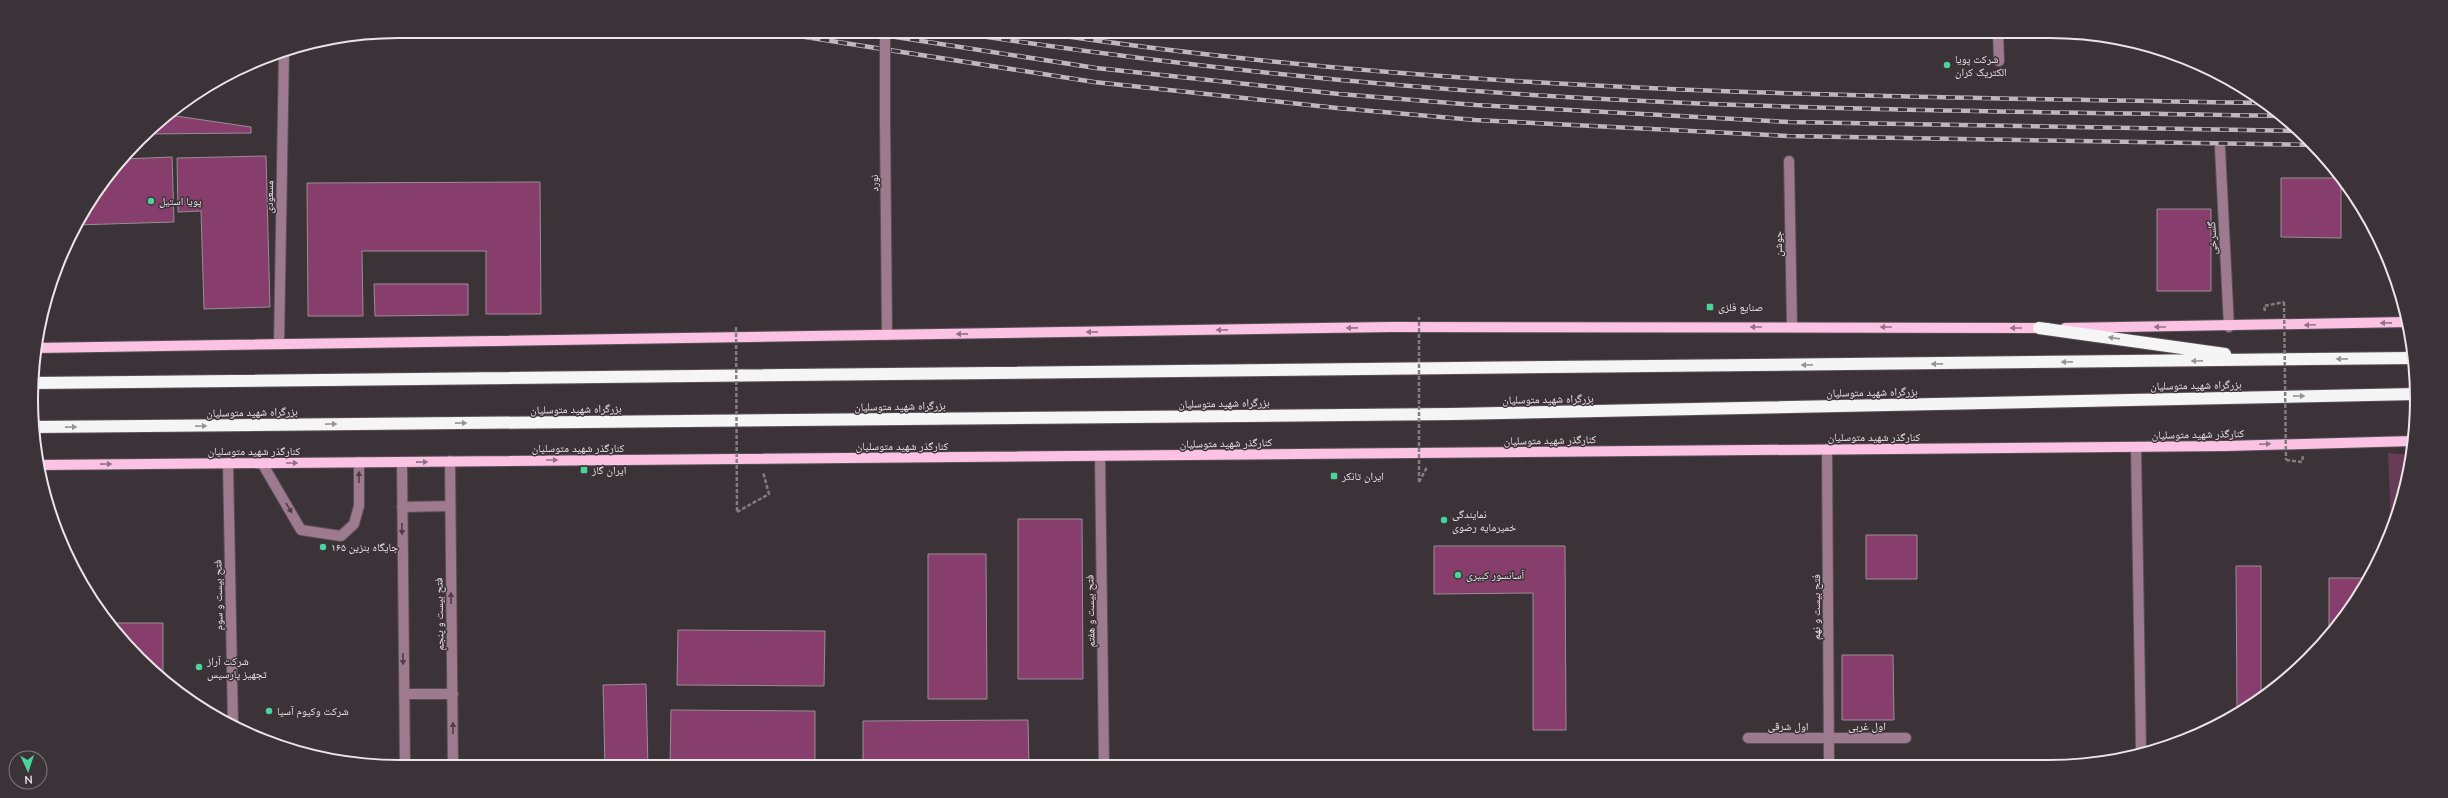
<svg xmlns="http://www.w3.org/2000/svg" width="2448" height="798" viewBox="0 0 2448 798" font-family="Mulish,'Noto Naskh Arabic',sans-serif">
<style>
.green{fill:#683c57}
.building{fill:#873e6d;stroke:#998e94}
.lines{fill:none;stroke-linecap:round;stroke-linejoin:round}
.minor-casing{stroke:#584f54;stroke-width:12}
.major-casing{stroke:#584f54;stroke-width:12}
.highway-casing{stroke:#584f54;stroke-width:14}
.path{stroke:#847c81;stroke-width:2.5;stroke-dasharray:4 2;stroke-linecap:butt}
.minor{stroke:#9d7a8e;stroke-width:10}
.major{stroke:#fcc2e4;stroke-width:10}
.highway{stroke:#f5f5f5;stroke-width:12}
.rail-casing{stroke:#bfb7bb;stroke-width:4.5}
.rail{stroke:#3c3338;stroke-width:3;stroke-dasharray:9;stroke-linecap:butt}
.minor-bridge-casing{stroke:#584f54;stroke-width:12;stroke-linecap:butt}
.path-bridge{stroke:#847c81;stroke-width:2.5;stroke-dasharray:4 2;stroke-linecap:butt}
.minor-bridge{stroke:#9d7a8e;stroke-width:10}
.oneway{fill:#927385}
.oneway2{fill:#989496}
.oneway3{fill:#4b3e45}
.poi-dot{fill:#49d49c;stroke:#3c3338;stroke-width:1.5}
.labels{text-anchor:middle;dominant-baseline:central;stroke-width:3;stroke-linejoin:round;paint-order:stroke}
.poi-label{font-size:11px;fill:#ebe4e8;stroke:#3c3338;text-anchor:start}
.street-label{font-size:11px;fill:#ebe4e8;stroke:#3c3338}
.rim{fill:none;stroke:#ebe4e8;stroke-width:2}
</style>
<rect width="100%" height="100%" fill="#3c3338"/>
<path class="green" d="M2388,453L2411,455L2410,471L2391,521Z"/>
<path class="building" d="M169,115L251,127V133L146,134L156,122Z
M266,156L270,307L204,309L201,211L178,212L177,158Z
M172,157L174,222L76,225L107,175L122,159Z
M2281,178H2341V238L2281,237Z
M540,182L541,314H486V251H362L363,316H308L307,183Z
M2157,209H2211V291H2157Z
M374,284H468V315L375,316Z
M1018,519H1082L1083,679H1018Z
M1866,535H1917V579H1866Z
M1434,546H1565L1566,730H1533V593L1434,594Z
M928,554H986L987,699H928Z
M2236,566H2261V693L2237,711Z
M2329,578H2370L2329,633Z
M109,623H163V679L139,659Z
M678,630L825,631L824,686L677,685Z
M1842,655H1893L1894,720H1842Z
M646,684L648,767H605L603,685Z
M671,710L815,711V766H670Z
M1028,720L1029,766H863V721Z"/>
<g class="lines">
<defs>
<path id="minor" d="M1998,31L1999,61
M885,120L887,335
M2220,148L2229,327
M1789,161L1792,327
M279,344L284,51
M2136,447L2141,751
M1827,449L1829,764
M1100,456L1104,766
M450,461L453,767
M402,462L405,767
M228,463L233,725
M262,463L301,530L341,536L354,524L359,506V462
M402,507L449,506
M404,694H453
M1748,738H1906"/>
<path id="major" d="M2065,328L2408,322
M35,348L1391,327L2047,328
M39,465L2226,446L2413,441"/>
<path id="highway" d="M2039,328L2225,354
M33,383L2413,358
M32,427L1452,414L2416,394"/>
</defs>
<use href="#minor" class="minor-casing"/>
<use href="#major" class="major-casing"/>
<use href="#highway" class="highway-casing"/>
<path class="path" d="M2265,311L2264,306L2284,302
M2286,460L2302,462L2303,456
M1419,482L1427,467
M737,512L769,494L763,472"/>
<use href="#minor" class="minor"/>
<use href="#major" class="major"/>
<use href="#highway" class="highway"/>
<defs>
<path id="rail" d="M767,31L1094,82L1337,108L1475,120L1788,136L2314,145
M857,31L1096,68L1339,94L1476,105L1789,122L2299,131
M948,31C1172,66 1397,89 1623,100C1842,111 2062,112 2282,116
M1031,31C1440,94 1854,96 2266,103"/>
</defs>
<use href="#rail" class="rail-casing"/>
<use href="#rail" class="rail"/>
<defs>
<path id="minor-bridge" d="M885,120V31"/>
</defs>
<use href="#minor-bridge" class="minor-bridge-casing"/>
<path class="path-bridge" d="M2284,302L2286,460
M736,327L737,512
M1419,482V317"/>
<use href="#minor-bridge" class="minor-bridge"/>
</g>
<defs><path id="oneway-solid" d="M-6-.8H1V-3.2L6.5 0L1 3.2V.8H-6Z"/></defs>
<g class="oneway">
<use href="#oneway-solid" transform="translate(2386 323) rotate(179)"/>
<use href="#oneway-solid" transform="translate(2310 325) rotate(178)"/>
<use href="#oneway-solid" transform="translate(1756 327) rotate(-180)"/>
<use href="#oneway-solid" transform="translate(1886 327) rotate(-180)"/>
<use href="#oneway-solid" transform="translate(2160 327) rotate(180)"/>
<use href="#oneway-solid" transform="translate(1352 328) rotate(179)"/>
<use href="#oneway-solid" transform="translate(2016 328) rotate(-180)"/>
<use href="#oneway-solid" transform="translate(1222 330) rotate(179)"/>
<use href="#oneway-solid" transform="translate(1092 332) rotate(179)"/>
<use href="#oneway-solid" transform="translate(962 334) rotate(179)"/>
<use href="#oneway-solid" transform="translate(2265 444) rotate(-2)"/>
<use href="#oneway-solid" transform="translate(552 460)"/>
<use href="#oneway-solid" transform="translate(422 462) rotate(-1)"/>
<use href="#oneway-solid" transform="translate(292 463)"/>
<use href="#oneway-solid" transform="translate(106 464) rotate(-1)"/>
</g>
<g class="oneway2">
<use href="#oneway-solid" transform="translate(2114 338) rotate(-172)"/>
<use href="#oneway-solid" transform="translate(2342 359) rotate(179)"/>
<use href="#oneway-solid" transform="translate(2197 361) rotate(179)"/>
<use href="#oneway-solid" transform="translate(2067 362) rotate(179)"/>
<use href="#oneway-solid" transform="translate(1937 364) rotate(179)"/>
<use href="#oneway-solid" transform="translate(1807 365) rotate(179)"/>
<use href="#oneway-solid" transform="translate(2299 396) rotate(-1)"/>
<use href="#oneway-solid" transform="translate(461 423) rotate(-1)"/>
<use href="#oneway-solid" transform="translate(331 424) rotate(-1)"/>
<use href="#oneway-solid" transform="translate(201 426) rotate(-1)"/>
<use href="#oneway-solid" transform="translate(71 427) rotate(-1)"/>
</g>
<g class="oneway3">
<use href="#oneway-solid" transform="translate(359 477) rotate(-90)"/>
<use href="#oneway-solid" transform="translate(289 508) rotate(59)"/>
<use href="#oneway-solid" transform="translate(402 529) rotate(89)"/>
<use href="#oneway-solid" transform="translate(451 598) rotate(-91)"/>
<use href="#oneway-solid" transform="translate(403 659) rotate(89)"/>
<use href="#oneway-solid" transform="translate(453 728) rotate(-90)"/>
</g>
<g class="poi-dot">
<circle cx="1947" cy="65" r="4"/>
<circle cx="151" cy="201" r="4"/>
<rect x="1706" y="303" width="8" height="8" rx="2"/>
<rect x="580" y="466" width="8" height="8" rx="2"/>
<rect x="1330" y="472" width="8" height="8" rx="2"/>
<circle cx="1444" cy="520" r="4"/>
<circle cx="323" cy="547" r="4"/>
<circle cx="1458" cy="575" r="4"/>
<circle cx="199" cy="667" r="4"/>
<circle cx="269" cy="711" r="4"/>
</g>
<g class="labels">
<g class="poi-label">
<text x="1955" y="59">شرکت پویا<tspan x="1955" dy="13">الکتریک کران</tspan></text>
<text x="159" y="201">پویا استیل</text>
<text x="1718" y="307">صنایع فلزی</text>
<text x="592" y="470">ایران گاز</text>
<text x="1342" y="476">ایران تانکر</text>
<text x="1452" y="514">نمایندگی<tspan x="1452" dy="13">خمیرمایه رضوی</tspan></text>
<text x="331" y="547">جایگاه بنزین ۱۶۵</text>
<text x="1466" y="575">آسانسور کبیری</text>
<text x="207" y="661">شرکت آراز<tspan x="207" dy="13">تجهیز پارسیس</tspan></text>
<text x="277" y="711">شرکت وکیوم آسیا</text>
</g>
<g class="street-label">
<text transform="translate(874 183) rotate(-91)">نورد</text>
<text transform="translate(269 197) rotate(-89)">مسعودی</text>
<text transform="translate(2212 238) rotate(-93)">گلسرخی</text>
<text transform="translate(1778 244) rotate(-91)">جوشن</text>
<text transform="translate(2196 385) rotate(-1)">بزرگراه شهید متوسلیان</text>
<text transform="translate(1872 392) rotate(-1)">بزرگراه شهید متوسلیان</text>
<text transform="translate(1548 399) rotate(-1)">بزرگراه شهید متوسلیان</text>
<text transform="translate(1224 403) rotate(-1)">بزرگراه شهید متوسلیان</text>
<text transform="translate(900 406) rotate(-1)">بزرگراه شهید متوسلیان</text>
<text transform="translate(576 409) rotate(-1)">بزرگراه شهید متوسلیان</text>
<text transform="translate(252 412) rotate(-1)">بزرگراه شهید متوسلیان</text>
<text transform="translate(2198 434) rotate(-1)">کنارگذر شهید متوسلیان</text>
<text x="1874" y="437">کنارگذر شهید متوسلیان</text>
<text transform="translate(1550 440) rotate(-1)">کنارگذر شهید متوسلیان</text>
<text transform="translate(1226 443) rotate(-1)">کنارگذر شهید متوسلیان</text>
<text x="902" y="446">کنارگذر شهید متوسلیان</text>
<text x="578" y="448">کنارگذر شهید متوسلیان</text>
<text x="254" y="451">کنارگذر شهید متوسلیان</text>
<text transform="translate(218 595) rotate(-91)">فتح بیست و سوم</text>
<text transform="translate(1816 607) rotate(-90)">فتح بیست و نهم</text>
<text transform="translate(1090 611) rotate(-91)">فتح بیست و هفتم</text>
<text transform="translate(439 614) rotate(-91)">فتح بیست و پنجم</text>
<text transform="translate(1788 726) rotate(1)">اول شرقی</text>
<text x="1867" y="726">اول غربی</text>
</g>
</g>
<path d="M0 0H2448V798H0ZM399 38H2049A361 361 0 0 1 2410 399V399A361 361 0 0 1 2049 760H399A361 361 0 0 1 38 399V399A361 361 0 0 1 399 38Z" fill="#3c3338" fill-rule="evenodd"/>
<path class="rim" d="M399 38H2049A361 361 0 0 1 2410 399V399A361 361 0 0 1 2049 760H399A361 361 0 0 1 38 399V399A361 361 0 0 1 399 38Z"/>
<g transform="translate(28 770) rotate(177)"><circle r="19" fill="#3c3338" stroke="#827a7e"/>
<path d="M0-3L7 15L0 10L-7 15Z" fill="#49d49c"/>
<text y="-6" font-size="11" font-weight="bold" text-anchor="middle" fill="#ebe4e8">N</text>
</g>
</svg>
